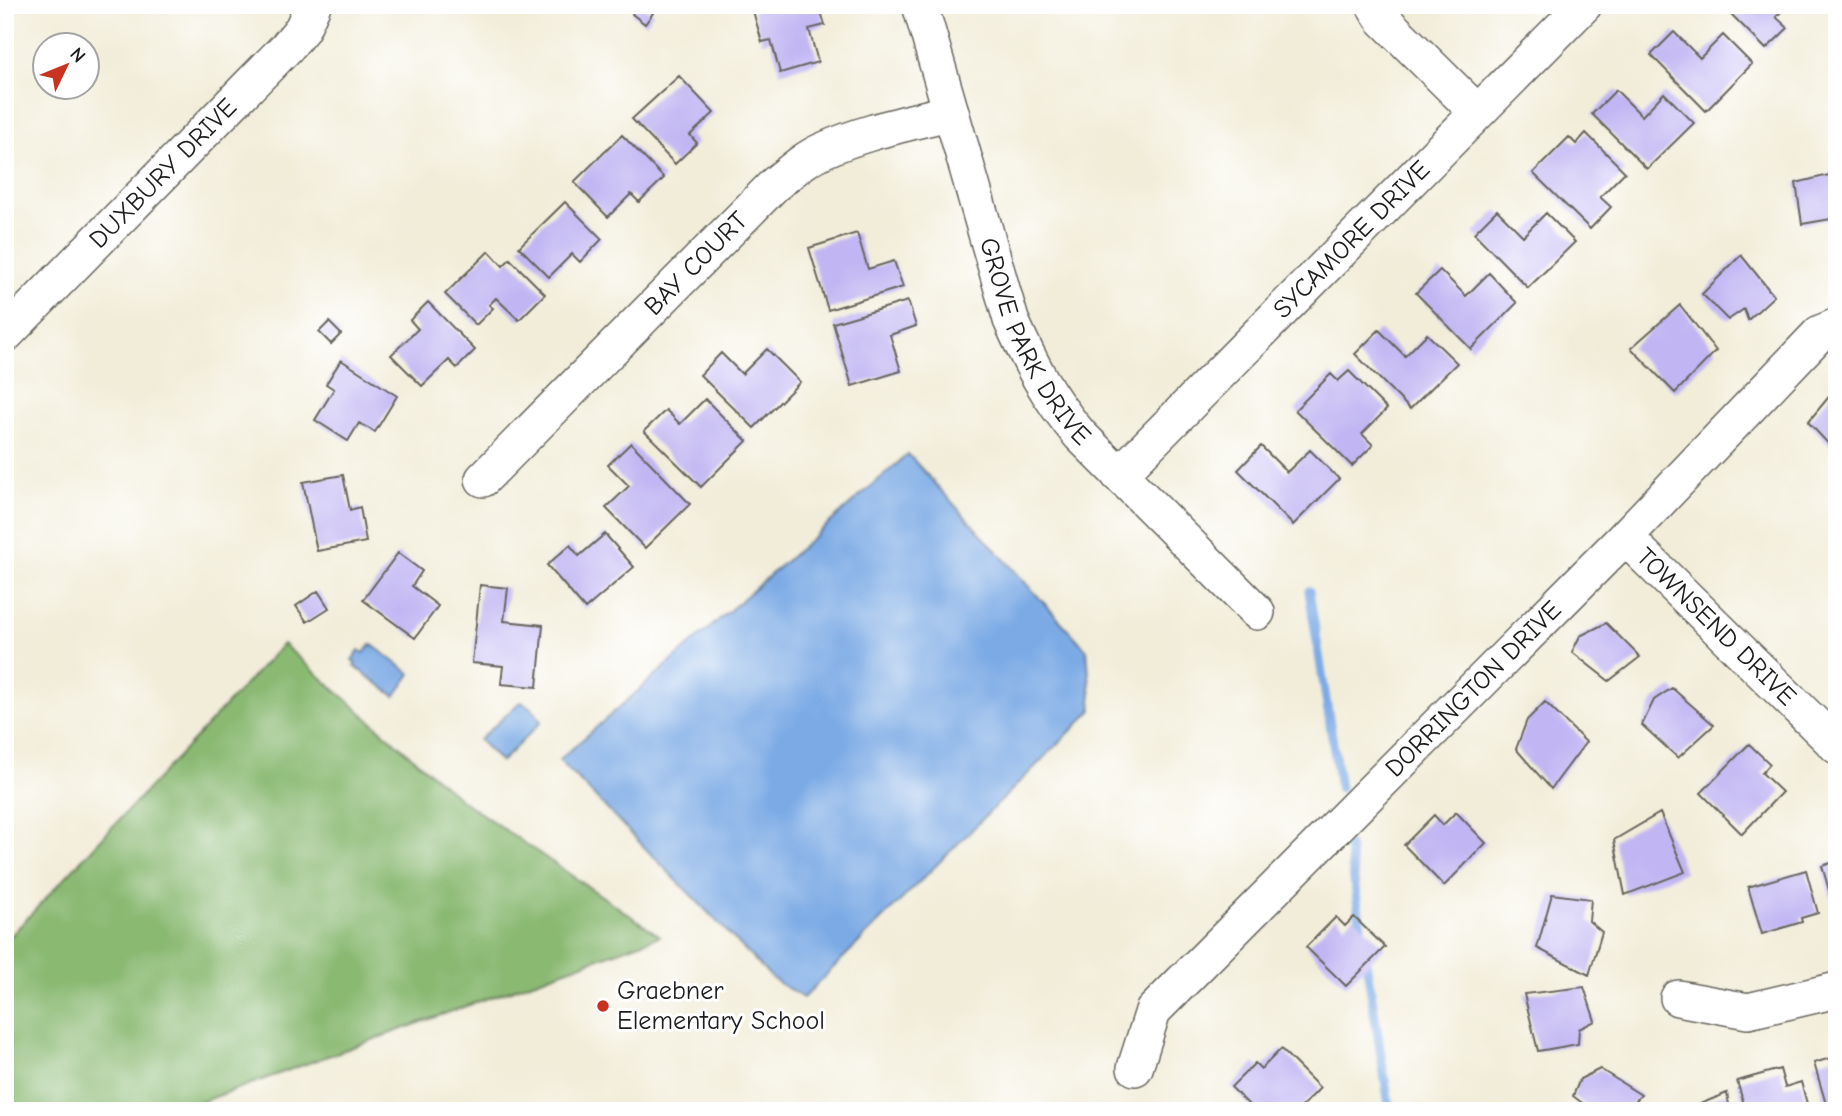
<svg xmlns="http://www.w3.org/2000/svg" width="1842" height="1116" viewBox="0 0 1842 1116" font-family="'Comic Neue',sans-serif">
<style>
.forest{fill:#8ab972;stroke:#536a47;stroke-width:2}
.water{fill:#7baae5;stroke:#4c6380;stroke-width:2}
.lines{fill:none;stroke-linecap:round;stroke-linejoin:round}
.stream{stroke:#7baae5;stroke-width:9}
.building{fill:#c1b6f3}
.street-casing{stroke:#67655e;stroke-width:38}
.street{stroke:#fff;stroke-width:35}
.poi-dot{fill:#c8321e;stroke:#fff;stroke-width:2.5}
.labels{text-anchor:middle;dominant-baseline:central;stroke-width:6;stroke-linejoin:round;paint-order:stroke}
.street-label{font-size:26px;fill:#1c1c1c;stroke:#fff}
.poi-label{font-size:26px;fill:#1c1c1c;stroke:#fff;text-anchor:start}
</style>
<rect width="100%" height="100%" fill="#fff"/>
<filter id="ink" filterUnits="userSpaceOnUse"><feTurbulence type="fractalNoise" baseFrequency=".0143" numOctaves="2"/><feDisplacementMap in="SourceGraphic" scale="14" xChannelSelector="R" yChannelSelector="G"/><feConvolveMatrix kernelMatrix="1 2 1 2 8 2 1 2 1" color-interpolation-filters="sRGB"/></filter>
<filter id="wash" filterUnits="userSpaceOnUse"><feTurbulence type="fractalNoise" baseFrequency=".00686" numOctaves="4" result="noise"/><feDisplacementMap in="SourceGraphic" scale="28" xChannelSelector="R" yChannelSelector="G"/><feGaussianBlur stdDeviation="1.57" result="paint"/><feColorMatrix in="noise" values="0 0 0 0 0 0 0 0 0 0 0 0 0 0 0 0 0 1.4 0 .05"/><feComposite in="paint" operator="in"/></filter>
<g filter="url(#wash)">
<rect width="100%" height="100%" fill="#f2edd9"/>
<path class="forest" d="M283,644L460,799L660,936L176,1111H5V942Z"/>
<path class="water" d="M908,454L1087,650L1092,710L803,998L773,979L559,760Z
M371,644L411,674L395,696L354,666L356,663L352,660L359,650L364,653Z
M520,702C531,706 536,711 541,722L501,762L479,740Z"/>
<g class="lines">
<path class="stream" d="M1309,591L1340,788
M1349,846L1362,934
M1365,955L1390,1111"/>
</g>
<g id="blocks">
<path class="building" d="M639,5L653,13L645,24L632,14Z
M774,5H819L825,25L809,29L818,62L780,73L771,40L762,42L753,11Z
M1722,5H1788L1776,17L1788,28L1766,49Z
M1674,32L1700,58L1723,35L1752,64L1706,111L1651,55Z
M679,76L714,113L690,135L697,143L675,164L632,119Z
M1616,90L1642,116L1664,93L1694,123L1647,169L1592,114Z
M1586,133L1625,172L1600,197L1611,207L1590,229L1533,173L1569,137L1576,144Z
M622,135L664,178L639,202L631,194L608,217L574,182Z
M1837,173V218L1802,224L1796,183Z
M565,202L602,239L580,262L572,254L549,277L519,247Z
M1497,210L1523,236L1546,213L1575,242L1528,288L1474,233Z
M857,233L868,269L894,261L903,287L828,310L809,248Z
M489,251L503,266L510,259L545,294L519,320L496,298L489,305L493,308L476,325L445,294Z
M1741,255L1774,296L1748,320L1744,309L1728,320L1702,294Z
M1440,270L1466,296L1489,273L1517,303L1471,349L1416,293Z
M908,301L916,326L890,335L901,371L852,386L833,323Z
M428,302L475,350L457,368L449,360L422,386L391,355L418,329L410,320Z
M1680,305L1716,351L1675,393L1631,348Z
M329,322L341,334L331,344L319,332Z
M1379,330L1405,356L1427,334L1457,363L1410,409L1355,354Z
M767,349L800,382L754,428L700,375L721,353L742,374Z
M341,360L397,396L375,432L359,423L348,441L315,420L334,389L326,384Z
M1349,371L1387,409L1362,434L1373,445L1352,466L1295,410L1331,374L1338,381Z
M1832,393H1837L1835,451L1808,422Z
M705,399L747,441L701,487L644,431L666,410L680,424Z
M631,443L690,504L645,548L606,508L629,486L608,465Z
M1261,446L1287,472L1310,450L1339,479L1293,525L1238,470Z
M343,475L350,510L360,507L366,542L317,551L303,482Z
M605,534L634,567L585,609L547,565L570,545L579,556Z
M398,553L422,571L412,586L438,606L415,638L363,600Z
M480,585L508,588L504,621L543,625L537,687L501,684L503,666L472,663Z
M318,591L329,608L307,622L296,606Z
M1606,623L1640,657L1609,681L1572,652L1580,636Z
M1672,688L1714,725L1678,758L1642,725L1654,700Z
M1545,702L1586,742L1551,789L1516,749L1527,720Z
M1749,744L1770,764L1762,773L1782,792L1742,834L1701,793Z
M1456,812L1486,843L1444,886L1404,845L1434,815L1443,825Z
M1660,813L1685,872L1625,895L1614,840Z
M1837,861V914H1836L1822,866Z
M1806,870L1818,913L1801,918L1802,922L1762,934L1748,887Z
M1552,894L1591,899L1589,921L1602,932L1589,975L1537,948Z
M1336,917L1345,926L1354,917L1385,947L1346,986L1306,947Z
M1584,987L1595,1021L1579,1029L1578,1044L1538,1051L1524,994Z
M1281,1049L1320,1088L1298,1111H1255L1231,1087L1255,1063L1261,1069Z
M1837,1056V1111H1828L1814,1063Z
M1600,1069L1641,1095L1626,1111H1593L1573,1096L1580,1079Z
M1780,1069L1785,1087L1801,1082L1809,1111H1746L1737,1081Z
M1727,1093L1730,1111H1683Z"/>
</g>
</g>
<g filter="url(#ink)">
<use href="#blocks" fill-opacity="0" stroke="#67655e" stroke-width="2"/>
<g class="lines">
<defs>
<g id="street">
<path id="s1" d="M920,5L1011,320C1031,365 1047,396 1080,435L1257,612"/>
<path d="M1374,5L1383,19L1477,112"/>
<path id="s2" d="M5,335L287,47L302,29L313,5"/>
<path id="s3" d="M1119,475L1584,5"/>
<path id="s4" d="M483,479L774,185C790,172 805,158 824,150C863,132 909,123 951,112"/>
<path id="s5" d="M1625,537L1837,746"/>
<path d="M1678,998L1748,1011L1837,990"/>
<path id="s6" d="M1135,1068L1153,1011L1625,537L1820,333L1837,326"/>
</g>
</defs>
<use href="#street" class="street-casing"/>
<use href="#street" class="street"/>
</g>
</g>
<circle class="poi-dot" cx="603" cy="1006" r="7"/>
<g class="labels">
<g class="street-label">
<text stroke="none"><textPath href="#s2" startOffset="226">DUXBURY DRIVE</textPath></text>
<text stroke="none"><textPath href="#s3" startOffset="331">SYCAMORE DRIVE</textPath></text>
<text stroke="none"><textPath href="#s4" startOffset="303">BAY COURT</textPath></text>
<text stroke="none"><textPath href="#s1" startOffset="357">GROVE PARK DRIVE</textPath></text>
<text stroke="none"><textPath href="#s5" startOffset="128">TOWNSEND DRIVE</textPath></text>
<text stroke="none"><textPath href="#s6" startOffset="514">DORRINGTON DRIVE</textPath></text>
</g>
<g class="poi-label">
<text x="617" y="991">Graebner<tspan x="617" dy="30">Elementary School</tspan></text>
</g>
</g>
<rect width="1842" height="1116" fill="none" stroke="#fff" stroke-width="28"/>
<g transform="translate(66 66) rotate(47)"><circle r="33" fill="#ffffff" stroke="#a4a4a4" stroke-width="2"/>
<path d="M0-5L12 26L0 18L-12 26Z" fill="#c8321e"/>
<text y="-10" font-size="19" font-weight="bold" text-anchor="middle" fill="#1c1c1c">N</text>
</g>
</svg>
